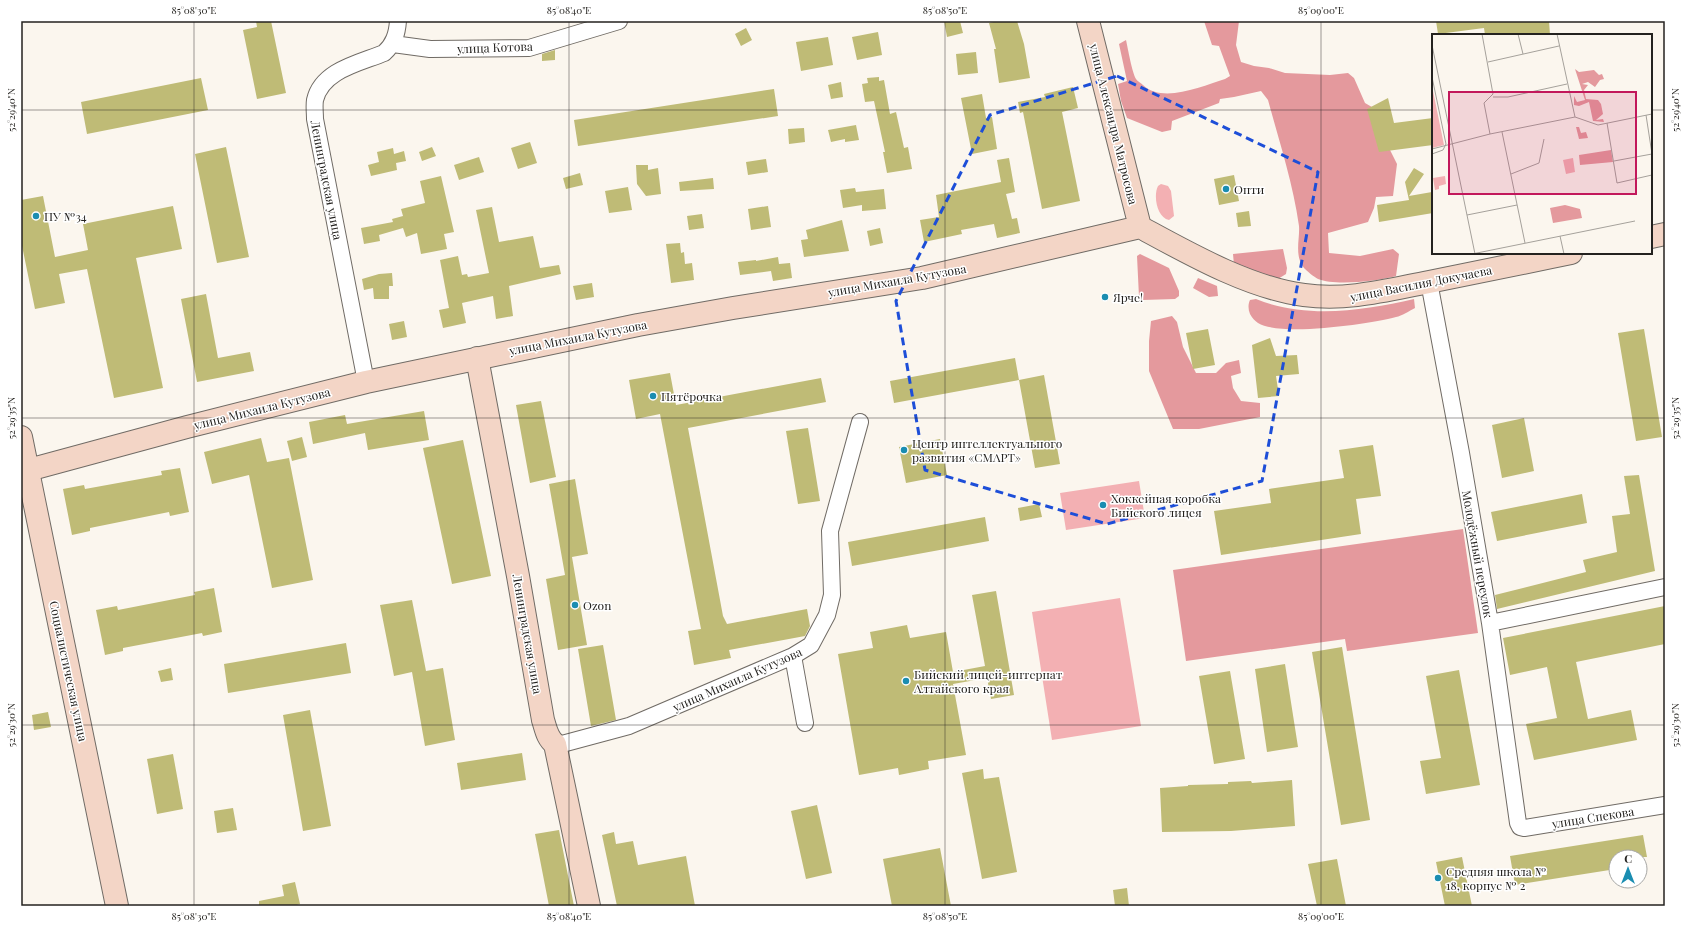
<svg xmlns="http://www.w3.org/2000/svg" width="1686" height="927" viewBox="0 0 1686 927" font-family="'Playfair Display',serif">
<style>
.green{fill:#f3b0b3}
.forest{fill:#e4999d}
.building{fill:#bfbb76}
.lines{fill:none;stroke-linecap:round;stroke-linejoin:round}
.street-casing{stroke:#706b65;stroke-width:18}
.secondary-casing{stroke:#706b65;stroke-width:24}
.street{stroke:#fff;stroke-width:16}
.secondary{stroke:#f3d5c6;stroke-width:22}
.marked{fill:none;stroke:#1d4ed8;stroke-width:3;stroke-dasharray:8 5;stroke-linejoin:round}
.ticks{fill:none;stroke:#24221f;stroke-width:1;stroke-opacity:0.45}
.poi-dot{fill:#1a8db1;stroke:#fff;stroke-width:1.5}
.labels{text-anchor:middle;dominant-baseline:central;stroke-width:3;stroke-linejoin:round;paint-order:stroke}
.street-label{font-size:12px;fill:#24221f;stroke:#fff}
.poi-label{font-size:12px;fill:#24221f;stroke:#fff;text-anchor:start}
.inset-road{fill:none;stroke:#a5a19b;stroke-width:1}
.view{fill:#c2185b;fill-opacity:0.15;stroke:#c2185b;stroke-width:2}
.inset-edge{fill:none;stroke:#24221f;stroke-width:2}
.neatline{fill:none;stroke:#24221f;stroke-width:1.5}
.ticks-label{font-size:10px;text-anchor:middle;fill:#24221f}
</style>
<rect width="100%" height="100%" fill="#fbf6ee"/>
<path class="green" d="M1161,184L1168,186L1171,191L1174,216L1169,220C1157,218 1153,196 1158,186Z
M1139,481L1145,518L1066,530L1060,493Z
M1120,598L1141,726L1052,740L1032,612Z"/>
<path class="forest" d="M1204,21H1239L1236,45L1241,62L1254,66L1269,68L1285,73L1330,75L1348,73L1354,78L1365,103L1377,110L1382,134L1397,164L1393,196L1376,197L1374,208L1368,222L1328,233L1329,253L1360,256L1393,249L1399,254L1396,276C1379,281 1335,286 1318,279C1314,277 1307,271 1304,268C1294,256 1300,239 1299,226C1293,183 1279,141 1268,100L1261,91L1234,97L1220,99L1219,103L1172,121L1171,130L1162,132L1127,118L1121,101L1118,84L1127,81L1119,44L1126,40C1128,49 1132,72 1136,79C1137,81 1141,83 1143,85C1163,104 1202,86 1225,79L1230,76L1219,46L1212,45Z
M1283,249L1287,268L1286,274L1278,279L1234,265L1233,254Z
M1140,254L1169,268L1179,291V296L1175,299L1143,300L1139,297L1137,256Z
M1198,278L1217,286L1218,296L1209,297L1193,288Z
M1256,299C1305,319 1363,311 1414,299L1415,308C1409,311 1402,316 1396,317C1369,324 1281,337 1258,323C1255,321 1252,318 1250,314C1248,309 1248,304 1250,300Z
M1172,316L1177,322L1183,347L1196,373H1216L1226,363L1239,360L1241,373L1231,376L1233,388L1241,401L1260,403V417L1199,429H1173L1149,371V341L1151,321Z
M1463,529L1478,633L1347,651L1345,639L1186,661L1173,570Z"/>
<path class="building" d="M256,21H271L286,93L257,99L243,30L257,27Z
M944,21H960L963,33L947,37Z
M998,21H1017L1024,44L1030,78L999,83L994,49H996L989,23Z
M1436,21H1549L1550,35H1485L1484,28L1438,34Z
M746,28L752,40L741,46L735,34Z
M878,32L882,55L857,60L852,37Z
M828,37L833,65L801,71L796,42Z
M555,50V60L542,61V54Z
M976,52L978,73L958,75L956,54Z
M879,77V81L884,80L890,114L896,112L904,148L908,147L912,169L887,173L883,152H885L874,101L865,102L862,84L868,83L867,78Z
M201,78L208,110L87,134L81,102Z
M841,82L843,97L831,99L828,85Z
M1073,87L1078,108L1062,112L1080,201L1042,209L1023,112L1020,113L1018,102L1045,97L1044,94Z
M774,89L778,116L578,146L574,120Z
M982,94L986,118L992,117L997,149L972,154L961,98Z
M1388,98L1394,123L1433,118V145L1379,152L1367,109Z
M856,125L859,140L845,142V139L831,142L828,130Z
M804,128L805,142L789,144L788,129Z
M530,142L537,163L518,169L511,148Z
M226,147L249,257L217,263L195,154Z
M432,147L436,156L422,161L419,152Z
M393,148L394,154L404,151L406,161L396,163L397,170L371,176L368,165L379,162L377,152Z
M479,157L484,172L459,180L454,165Z
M1009,158L1015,192L1006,194L1012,219L1017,218L1020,233L997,238L994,224L961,230L962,234L924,242L920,220L939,217L936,195L1001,182L997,160Z
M766,159L768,172L748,175L746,162Z
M636,165H648V170L658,168L661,194L646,196L637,184Z
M1414,168L1424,174L1409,196L1432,192L1433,213L1379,222L1377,205L1409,200L1405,182Z
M580,173L583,185L566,189L563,178Z
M1234,175L1239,201L1219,205L1214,179Z
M441,176L454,232L444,234L447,249L421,254L417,233L406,237L403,228L379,235L380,241L364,244L361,228L393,222L392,219L403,216L401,209L425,203L420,181Z
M713,178L714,189L680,191L679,182Z
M628,187L632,210L609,213L605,191Z
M855,188L856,192L884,189L886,209L862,211V205L843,208L840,190Z
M43,196L55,257L88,250L83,224L173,206L182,249L136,258L163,388L114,398L87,269L59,274L65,303L35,309L21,241V200Z
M768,206L771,227L751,230L748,209Z
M492,207L499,242L533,236L540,268L559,265L561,274L509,286L513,316L496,319L493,296L462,303L466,323L443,328L439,310L449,308L440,260L458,256L462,275L467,274L468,277L489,273L476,210Z
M1249,211L1251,226L1238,227L1236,213Z
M702,214L704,228L689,230L687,216Z
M842,220L849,251L804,257L801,240L808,239L806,230Z
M880,228L883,243L870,246L867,231Z
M680,243L681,253L684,252L685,264L692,263L694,280L671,283L666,244Z
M778,257L779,264L790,263L792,278L773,281L771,271L740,275L738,262L756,260V261Z
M392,273L393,286H389V299H374L373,288L364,290L362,279L379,274Z
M592,283L594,297L576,300L573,286Z
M206,294L218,358L250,352L254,371L197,382L181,299Z
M404,321L407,337L392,340L389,324Z
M1208,329L1215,365L1193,369L1186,333Z
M1644,329L1662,437L1636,441L1618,333Z
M1270,338L1276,356L1297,355L1299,374L1276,376L1279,396L1258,398L1252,345Z
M1015,358L1019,380L894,403L890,381Z
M670,373L676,405L821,378L826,402L688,428L723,616L727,624L807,609L810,626L805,636L729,650L731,658L694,665L688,631L701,629L660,414L636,419L629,380Z
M1044,375L1060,464L1035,468L1019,380Z
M541,401L556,477L530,483L516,405Z
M424,411L429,440L368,450L365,433L313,444L309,422L345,415L347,424Z
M1524,418L1534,471L1502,478L1492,425Z
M808,428L820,501L798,504L786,431Z
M302,437L307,457L292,461L287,441Z
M261,438L267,462L289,458L313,580L272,588L249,475L212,484L204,452Z
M940,439L947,475L906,483L899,447Z
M463,440L491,576L452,584L423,448Z
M1373,445L1381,496L1356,499L1361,534L1221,555L1214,511L1271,503L1269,489L1344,478L1339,450Z
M180,468L189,512L170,516L169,512L90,528V531L72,535L63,489L84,485L85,489L162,475L161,471Z
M1639,475L1655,571L1497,609L1495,595L1586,572L1583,560L1617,552L1612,516L1630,514L1624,476Z
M575,479L588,554L572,557L587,645L558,650L546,579L565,575L549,484Z
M1582,494L1587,523L1497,541L1491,512Z
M1039,504L1042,517L1020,521L1018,508Z
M985,517L989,541L852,566L848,542Z
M214,588L222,632L203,636L202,633L123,648V651L105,655L96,610L117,606L118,610L195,595L194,592Z
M996,591L1014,695L991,699L987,678L953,684L966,755L928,761L929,769L899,775L898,768L859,775L838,654L873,648L870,632L907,625L910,638L946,632L953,672L985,666L972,595Z
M412,600L426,671L443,668L455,740L425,746L412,672L394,676L380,605Z
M1665,606V644L1576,662L1588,719L1631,710L1637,740L1534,760L1526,724L1557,718L1547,667L1510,675L1503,638Z
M346,643L351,673L228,693L224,664Z
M603,645L616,720L591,726L578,649Z
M1342,647L1370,820L1341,825L1312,652Z
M1285,664L1298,747L1267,752L1255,669Z
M171,668L173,680L161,682L158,671Z
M1459,670L1480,785L1426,794L1420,761L1441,758L1426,676Z
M1230,671L1245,759L1214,764L1199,676Z
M310,710L331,826L303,831L283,715Z
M48,712L51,727L34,730L32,715Z
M522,753L526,780L461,790L457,763Z
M173,754L183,809L157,814L147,759Z
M983,769L984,779L999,777L1017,872L982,879L962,773Z
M1292,780L1295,826L1231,831L1162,832L1160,788L1188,786V785L1228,784V782L1251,781L1252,783Z
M817,805L832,873L806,879L791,811Z
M233,808L237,830L217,833L214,811Z
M559,830L574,906H549L535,834Z
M614,832L616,844L633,841L638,865L686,856L695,906H617L602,835Z
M1643,835L1647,857H1616V869L1515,885L1510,856Z
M940,848L951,906H892L883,859Z
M1462,857L1472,906H1445L1436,862Z
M1337,859L1346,906H1317L1308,864Z
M295,882L300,904L293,906H259V901L284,896L282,885Z
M1127,888L1129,906H1115L1113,890Z"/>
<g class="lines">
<defs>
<path id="street" d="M393,44L430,49L529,48L619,21
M1429,282L1461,453L1490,623L1518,823L1520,827L1524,828L1665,805
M366,382L315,119C315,113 314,106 315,100C322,70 360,63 384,53C394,44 397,34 398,21
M1490,623L1665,587
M793,656L805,723
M555,744H562L629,726L793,656L811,645L827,615L832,595L830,531L860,422"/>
<path id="secondary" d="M1088,21L1140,227
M1140,227C1188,253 1249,288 1304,295C1347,301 1387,290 1429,282C1477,272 1524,263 1571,253
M1651,237L1665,234
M477,358L518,576L543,720C546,729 547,738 555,744L589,906
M21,437L117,906
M21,472L187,427L366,382L638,325L733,308L922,278L1140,227"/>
</defs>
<use href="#street" class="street-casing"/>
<use href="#secondary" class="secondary-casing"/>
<use href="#street" class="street"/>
<use href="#secondary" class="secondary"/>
</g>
<path class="marked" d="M1117,76L1318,172L1262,481L1107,524L925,470L896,301L990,115Z"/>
<path class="ticks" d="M194,21V906M569,21V906M945,21V906M1321,21V906M21,110H1433M1651,110H1665M21,418H1665M21,725H1665"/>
<g class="poi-dot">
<circle cx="1226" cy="189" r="4"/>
<circle cx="36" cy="216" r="4"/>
<circle cx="1105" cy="297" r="4"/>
<circle cx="653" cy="396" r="4"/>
<circle cx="904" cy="450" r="4"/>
<circle cx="1103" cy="505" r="4"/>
<circle cx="575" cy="605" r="4"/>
<circle cx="906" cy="681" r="4"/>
<circle cx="1438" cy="878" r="4"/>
</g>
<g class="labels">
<g class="street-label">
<text transform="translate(495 47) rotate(-2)">улица Котова</text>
<text transform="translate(1114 124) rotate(76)">улица Александра Матросова</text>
<text transform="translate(327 180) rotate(79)">Ленинградская улица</text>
<text transform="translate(897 280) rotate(-10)">улица Михаила Кутузова</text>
<text transform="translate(1421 283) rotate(-11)">улица Василия Докучаева</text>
<text transform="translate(578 337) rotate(-11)">улица Михаила Кутузова</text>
<text transform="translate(262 408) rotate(-14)">улица Михаила Кутузова</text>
<text transform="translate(1478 554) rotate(80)">Молодёжный переулок</text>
<text transform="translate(528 634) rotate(80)">Ленинградская улица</text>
<text transform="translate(69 671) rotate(78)">Социалистическая улица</text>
<text transform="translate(737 679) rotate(-24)">улица Михаила Кутузова</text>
<text transform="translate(1593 817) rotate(-9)">улица Спекова</text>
</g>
<g class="poi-label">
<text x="1234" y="189">Опти</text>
<text x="44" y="216">ПУ №34</text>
<text x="1113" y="297">Ярче!</text>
<text x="661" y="396">Пятёрочка</text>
<text x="912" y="443">Центр интеллектуального<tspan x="912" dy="14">развития «СМАРТ»</tspan></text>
<text x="1111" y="498">Хоккейная коробка<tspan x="1111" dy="14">Бийского лицея</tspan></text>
<text x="583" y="605">Ozon</text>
<text x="914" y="674">Бийский лицей-интернат<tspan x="914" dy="14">Алтайского края</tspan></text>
<text x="1446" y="871">Средняя школа №<tspan x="1446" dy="14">18, корпус № 2</tspan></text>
</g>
</g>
<g transform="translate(1432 34)">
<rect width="220" height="220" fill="#fbf6ee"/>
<path d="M0,52L12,111L0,114ZM141,124L143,138L134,140L131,126ZM13,142L14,150L7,152V155L3,156L1,144Z" fill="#f3b0b3"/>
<path d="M143,35L147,38L162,36L167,41L170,40L172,45L168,46L163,53L156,48L150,50L156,51L152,56L154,65L166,66L169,70L171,80L164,86L171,85L172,88L161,87L157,68L147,72L142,71V62L145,68L153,66ZM144,93H147L149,99L154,98L156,104L147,105ZM179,116L181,128L148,131L147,121ZM133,171L148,175L150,184L121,189L118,174Z" fill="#e4999d"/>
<path class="inset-road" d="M50,0L61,60L52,69L58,100M86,0L91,20M125,0L143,83M0,11L43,220M56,28L127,12M0,43L14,110L11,116L0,120M61,63H76L135,50M214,81L220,120M143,83L166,91L220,80M175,89L185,149L220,141M70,98L93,209M0,115L58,100L143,83M182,127L220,120M79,140L107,129L112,105M35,181L85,171M128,202L132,220M40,220L203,187"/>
<path class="view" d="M17,58H204V160H17Z"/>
<rect width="220" height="220" class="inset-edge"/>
</g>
<rect width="1686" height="927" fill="none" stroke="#ffffff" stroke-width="44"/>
<g transform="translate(1628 869)"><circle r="19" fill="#ffffff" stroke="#a7a7a5"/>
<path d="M0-3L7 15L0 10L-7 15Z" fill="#1a8db1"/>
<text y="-6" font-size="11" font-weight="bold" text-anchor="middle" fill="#24221f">С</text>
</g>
<rect x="22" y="22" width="1642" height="883" class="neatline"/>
<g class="ticks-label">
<text x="194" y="14">85°08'30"E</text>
<text x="569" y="14">85°08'40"E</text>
<text x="945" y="14">85°08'50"E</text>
<text x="1321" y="14">85°09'00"E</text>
<text transform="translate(11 110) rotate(-90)" y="4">52°29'40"N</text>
<text transform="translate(1675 110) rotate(-90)" y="4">52°29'40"N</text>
<text transform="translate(11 418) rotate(-90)" y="4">52°29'35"N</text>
<text transform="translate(1675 418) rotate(-90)" y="4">52°29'35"N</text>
<text transform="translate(11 725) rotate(-90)" y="4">52°29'30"N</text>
<text transform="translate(1675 725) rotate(-90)" y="4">52°29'30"N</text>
<text x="194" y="920">85°08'30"E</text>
<text x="569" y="920">85°08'40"E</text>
<text x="945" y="920">85°08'50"E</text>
<text x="1321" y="920">85°09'00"E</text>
</g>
</svg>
